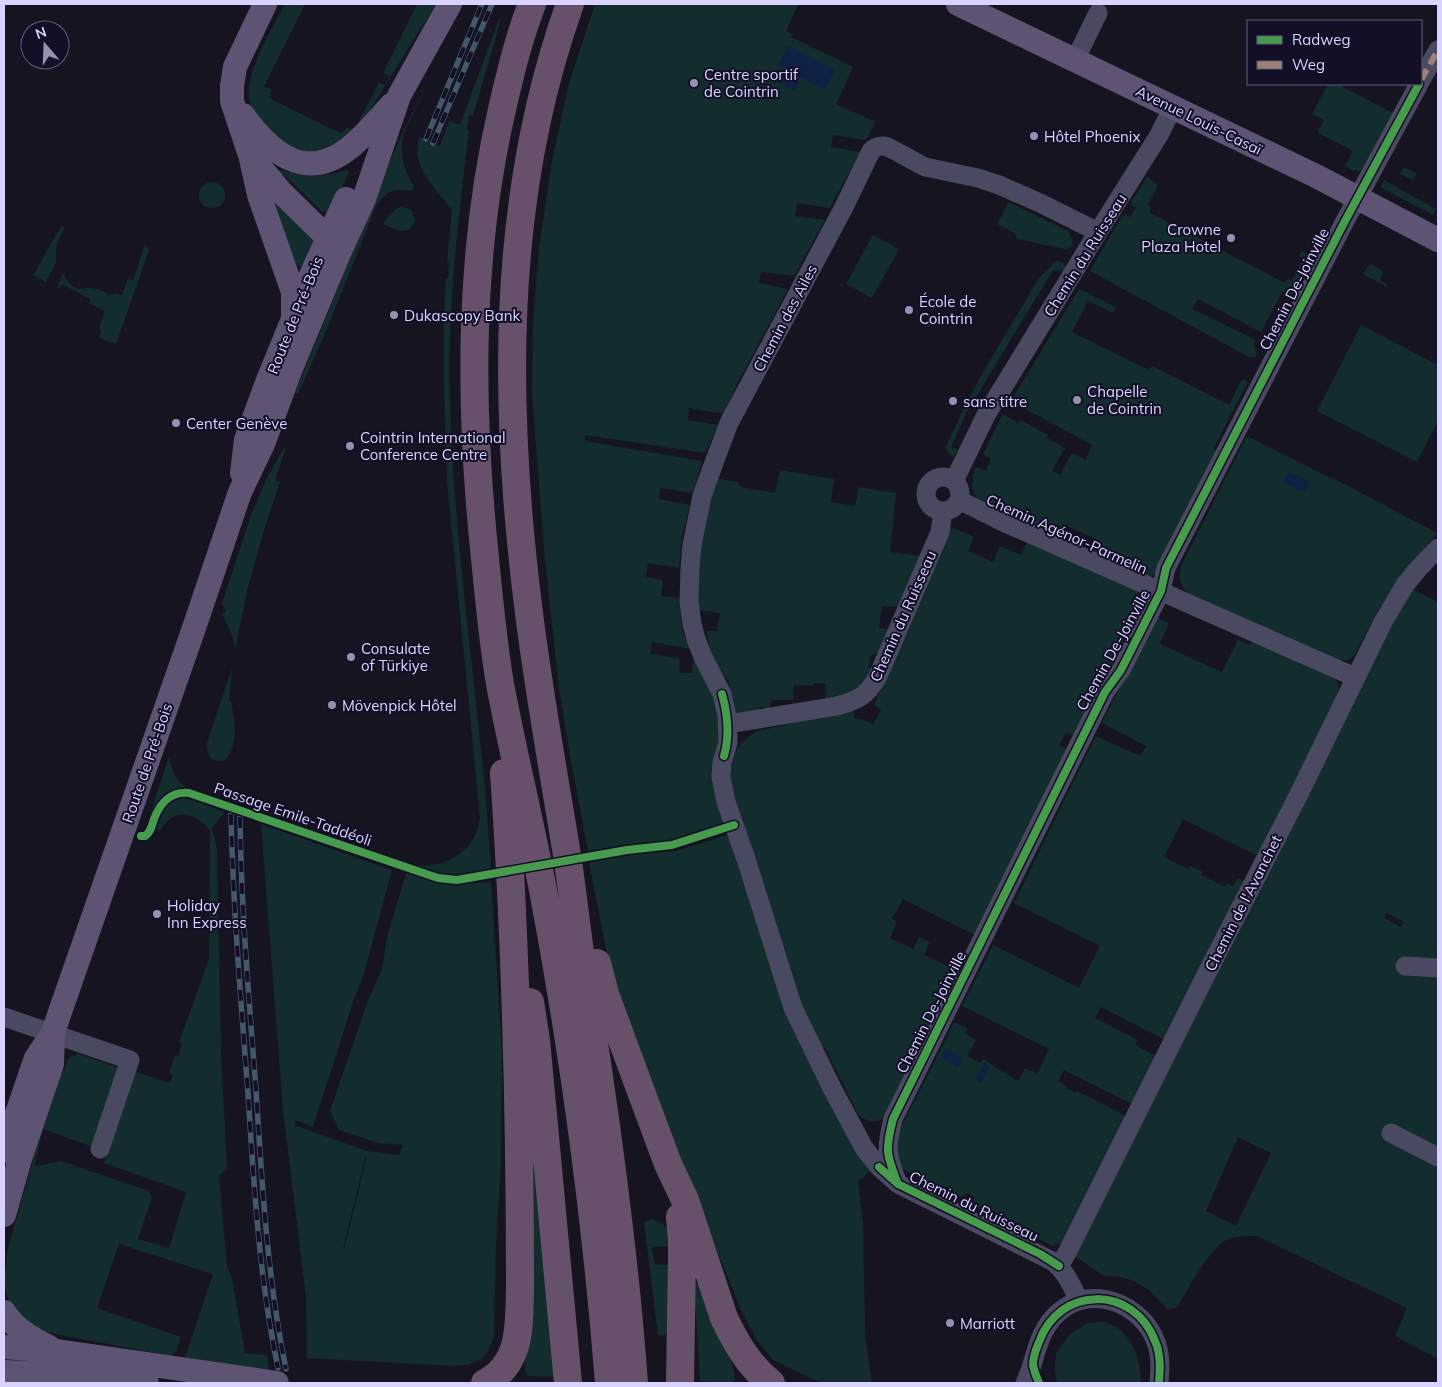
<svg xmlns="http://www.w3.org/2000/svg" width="1442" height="1387" viewBox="0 0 1442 1387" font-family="Mulish,sans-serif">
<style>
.green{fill:#132c2d;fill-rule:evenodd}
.water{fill:#0d2144}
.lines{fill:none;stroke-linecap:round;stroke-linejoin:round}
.minor{stroke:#4a4962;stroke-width:19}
.major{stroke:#5e5373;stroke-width:24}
.highway{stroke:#67516a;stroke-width:28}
.rail-casing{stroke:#43596b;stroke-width:5.5}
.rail{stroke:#130f26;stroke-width:4;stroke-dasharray:11;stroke-linecap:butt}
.quiet{stroke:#9e8076;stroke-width:6;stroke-dasharray:12 6;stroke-linecap:butt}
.cycleway-casing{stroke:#130f26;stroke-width:11}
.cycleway{stroke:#469c4c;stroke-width:8}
.poi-dot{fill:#9591b1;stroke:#130f26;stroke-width:2}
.labels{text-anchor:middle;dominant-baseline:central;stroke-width:4;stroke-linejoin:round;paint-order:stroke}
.poi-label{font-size:15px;fill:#d9d4ff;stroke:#130f26;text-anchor:start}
.street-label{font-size:15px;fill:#d9d4ff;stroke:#130f26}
</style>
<rect width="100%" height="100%" fill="#161421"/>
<path class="green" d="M285,4H305L264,86L272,90L269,98L342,134L347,127L354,130L379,83L385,85L390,76L383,73L417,4H436L359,128C323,171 252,153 249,95C247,68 273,28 285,4Z
M595,4H798L786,31L792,34L791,37L853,67L836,104L876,122L866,140L833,135L831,147L860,152L830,208L797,203L795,216L825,220L794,276L761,272L759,283L788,289L736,386L724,414L689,408L688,420L718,425L705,453L585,435V441L702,461L693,493L660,488L659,499L690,505L682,536L679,568L648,563L646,577L663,580L661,596L679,598L682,630L690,649L652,642L650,654L679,658L680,673H692L693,661H695L710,687L717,707L724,824L671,841L627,845L588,851L571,761L559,688L545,560L532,393L533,324L539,247L552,161L569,83ZM776,71L799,82L795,90L772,79Z
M499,19H501L473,116L469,115L467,130L469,131C458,220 447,309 450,399C453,527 472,652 484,779C487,809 489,840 491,870L453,876L441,875L420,868L419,865C441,868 467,855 476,833C478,829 479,823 480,818L447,481L444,385V316L446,279H448L449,263L447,262L452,210C440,194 422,177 418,157C417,150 418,144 419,137L440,146L449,121L460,125Z
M431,75L404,133C399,153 403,169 414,186L412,191C394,189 389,189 377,204L324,336L298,394L295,393L341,281L337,279L402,134Z
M1328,84H1337L1393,113L1361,172L1357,170L1354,171L1345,166L1353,151L1317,132L1324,120L1312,114Z
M1404,167L1417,174L1413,180L1400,174Z
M274,168C302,176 318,179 347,170L349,172L331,212L321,211L285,176L281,179Z
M1147,177L1158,185L1148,205L1151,208L1150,213L1285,283L1288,278L1292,280L1303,259L1299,256L1302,251L1311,256L1291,297L1282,292L1261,332L1198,299L1192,309L1256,340L1254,344L1257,354L1255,358L1249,357L1090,271L1123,214L1130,217L1136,207L1130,204Z
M1384,180L1436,209L1433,215L1380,187Z
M199 195a13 13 0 1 1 26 0a13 13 0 1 1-26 0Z
M271,194L317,243L306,268L297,265L293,267Z
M1009,202L1068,231L1072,238L1073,244L1070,248L1065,249L1017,239L1015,233L997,224Z
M400,207H405L411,210L415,221C407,238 396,229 383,224C388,216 391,211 400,207Z
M62,225L64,228L56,247V262L46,282L33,275Z
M873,235L899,249L872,298L846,284Z
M145,244L149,250L116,344L99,338L101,330L99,328L105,311L89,303L90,299L62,284L59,289L57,288L63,273C67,281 72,289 81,289C84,289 87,287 89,288C96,288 104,291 109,295L115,293L122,295L128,278L133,280Z
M1056,261L1063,262L1065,265L1066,269L1064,271L1053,270L967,412L951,447L958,449L953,458L945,448L966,404L987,365L1039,278Z
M1371,264L1383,271L1380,280L1387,284V287L1363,274L1368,266Z
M1079,289L1116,307L1113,313L1088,301L1072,332L1149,370L1152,366L1229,405L1242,379L1248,382L1214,448L1217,454L1158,573L1149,577L1090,550L1096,539L1062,524L1057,536L984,504C969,493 970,483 976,467L986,471L991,459L983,454L1003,414L1018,423L1020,420L1048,435L1047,438L1065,448L1052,470L1060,475L1072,453L1086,460L1092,445L1011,401Z
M1361,325L1438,365V420L1417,462L1317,411Z
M1247,436L1332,479L1333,478L1437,533L1397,582L1377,612L1354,656L1348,660H1337L1188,593C1179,584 1179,578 1181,566Z
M284,447L286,448L275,480L280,482L264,530L247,591L235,650L232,635L222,614L226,612L222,604L223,600L251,515L266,480Z
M780,470L834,479L831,502L855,506L859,487L896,493L890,552L921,556L900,607L882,606L879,628L889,629L879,654H874L870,656L869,666L871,671L859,688L847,695L825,700L826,684L813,683V686L794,685L793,700H771L770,708L760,707L759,712L739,715L736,713L730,693L729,681L719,669L711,651L706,631H717L720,613L697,610L699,546L716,478L737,482L741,487L775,493Z
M951,527L974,537L968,551L993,562L1000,546L1021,555L1027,542L1137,591L1142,604L1076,736L1066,733L1059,745L1069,750L977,936L903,899L896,912L891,918L897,922L890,938L913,949L919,937L930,942L924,955L947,966L954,954L966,960L884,1119C873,1123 868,1122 859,1116L825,1048H822L803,1013L730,787L732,756L743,741L757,731L853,710L855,718L864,720L873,724L881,710L874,705Z
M1412,589L1438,602V1359L1395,1336L1407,1308L1257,1236C1247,1236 1235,1235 1226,1240C1210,1248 1187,1291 1177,1307L1168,1310L1149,1290L1134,1281L1121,1277L1104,1276L1076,1257L1078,1251L1077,1250L1385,631ZM1387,913L1404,922L1401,927L1384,918ZM1238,1137L1271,1153L1236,1226L1206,1211Z
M1160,613L1158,618L1169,623L1160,644L1222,672L1238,640L1250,645L1252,641L1335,678L1340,692L1258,856L1183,819L1164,857L1188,869L1190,866L1202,871L1201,875L1225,887L1227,884L1233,886L1238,878L1245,881L1167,1041L1101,1007L1095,1018L1138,1040L1135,1045L1158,1057L1134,1105L1064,1070L1058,1081L1066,1086V1088L1076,1093L1077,1091L1128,1117L1067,1242L1053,1246L971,1205L975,1197L967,1193L960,1198L903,1169L897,1161L898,1133L935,1061L954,1022L968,1029L965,1034L976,1040L967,1056L980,1063L983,1059L993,1065V1066L1018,1081L1025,1068L1037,1074L1049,1049L962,1006L993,945L1079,988L1100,946L1014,903L1096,736L1140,756L1146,746L1102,723L1156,616Z
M232,668L229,701H231C234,721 240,744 225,760C211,764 207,756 207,743Z
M169,756C172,772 174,778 187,788L186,798L225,812L212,828L217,849L221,1055L227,1168L219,1176L227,1267L232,1278L245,1353L267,1355L269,1370L185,1358L213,1274L119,1244L97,1308L181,1337L176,1351L171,1356L55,1334L41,1330L32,1327L12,1308L8,1300L4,1281L8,1248L42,1129L62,1071H64C66,1064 67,1056 76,1056V1053L120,1068L96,1148L43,1129L34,1167L61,1161L149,1191L152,1197L138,1239L169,1248L186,1192L104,1163L136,1072L170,1083L173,1076L169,1072L175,1055L178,1056L182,1044L179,1042L209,959L210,830C205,826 200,819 194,817C180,810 167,818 160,830L157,829L155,834L145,830Z
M261,824L392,870L363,977L354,999L313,1127L296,1120L294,1125L367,1151L399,1155L403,1145L378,1143L339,1130L330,1111L367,1003L382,969L387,937L406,873L415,875L453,885L491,882L502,1052L501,1164L496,1244L494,1337L487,1353L481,1359L468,1365L452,1366L307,1358L306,1297L283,1110ZM367,1155L344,1249H343L366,1155Z
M730,834L840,1116L869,1172L858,1182L863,1223L865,1335L872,1383H824L812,1379L773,1360L757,1340L741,1310L631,1037L608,959L589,863L627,855L676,851Z
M534,1154L556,1377L528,1376L525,1370L527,1323L526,1155Z
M652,1219L663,1224L670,1232L669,1246L652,1247L655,1264L668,1265L670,1329L664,1335H658L644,1222Z
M694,1284H700L733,1367L735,1379L731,1383L700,1381Z
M1105,1322C1109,1324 1116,1326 1119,1329C1135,1342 1141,1363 1141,1383H1057L1055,1371L1056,1353L1069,1335L1087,1323Z"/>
<path class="water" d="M788,46L835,70L825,90L778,66Z
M776,71L799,82L795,90L772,79Z
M1288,471L1310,482L1304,493L1283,482Z
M946,1049L963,1058L958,1067L941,1057Z
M984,1063L990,1066L981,1082L976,1079Z"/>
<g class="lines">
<path class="minor" d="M1075,60L1098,13
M1421,80L1438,50
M926 494a17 17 0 1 1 34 0a17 17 0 1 1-34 0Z
M954,481L986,415L1098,232L1159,135L1173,107
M959,500L1003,522L1355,677
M728,724L837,706C859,700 867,696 878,676L940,532L943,511
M1405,966L1438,968
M4,1017L130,1060L100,1149
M1391,1133L1438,1157
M897,1181C886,1154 886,1147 893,1119L1105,692L1121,670L1161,591L1166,568L1345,221L1419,84
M1059,1266L1067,1253L1208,971L1299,794L1383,622L1405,585L1418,569L1438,548
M1079,1301C1072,1286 1066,1271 1052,1261L898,1184L879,1167L864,1148L833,1090L793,1008L746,859L726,802L721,777L722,762L728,743L727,716L722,694L703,657L696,639L692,624L689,602L690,568L692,545L702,496L715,460L729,423L844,207L871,151C876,146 881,145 888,147L925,167L978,178L999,185L1040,203L1098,232
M1025,1383C1037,1358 1036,1332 1059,1312C1092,1283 1142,1304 1156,1342C1161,1355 1160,1369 1159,1383"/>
<path class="major" d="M265,4L235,67L232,86V101L250,155L280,191L337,247
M958,4L1316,176L1438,240
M243,115C269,151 304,183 348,149C364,137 378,120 391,105
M251,159L259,195L293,292V314
M242,473L246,440L268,380L311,275L346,199
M4,1151L36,1058L53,1033L60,1012L195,625L240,492L263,444L290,371L340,251L364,199L399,96L450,4
M4,1215L20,1159L52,1064L53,1033
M4,1312C15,1329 31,1338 49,1347
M4,1347L57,1351L277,1383
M4,1372L77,1375L147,1383"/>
<path class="highway" d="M532,4C519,37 511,71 503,105C468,253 469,407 485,558C489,600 493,642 500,684C513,753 530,821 543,890C574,1053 596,1218 609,1383
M570,4C500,199 503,410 529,613C539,694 554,775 567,855C573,894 577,934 583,973C605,1109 624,1246 634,1383
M597,963L605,994L639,1086L668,1164L685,1200L724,1318C736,1343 749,1366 771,1383
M530,1002L536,1040L568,1383
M680,1217L682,1240V1259L680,1383
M485,1383C522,1364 519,1324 520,1288C520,1116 516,944 504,773"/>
<defs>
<path id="rail" d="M426,139L482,4
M433,143L492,4
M231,814C233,908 241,1001 248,1094C254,1185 259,1278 278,1368
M240,817C241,908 249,999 256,1090C262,1183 267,1277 286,1369"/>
</defs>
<use href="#rail" class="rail-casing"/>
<use href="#rail" class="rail"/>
<path class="quiet" d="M1421,80L1438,50"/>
<defs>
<path id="cycleway" d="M722,694C728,715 730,735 724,756
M141,836H145C150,833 152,826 154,819C160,803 171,791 189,793L438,878L457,880L627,850L672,845L734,825
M879,1167L898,1184L1040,1254L1059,1266
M898,1184C886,1154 885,1150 893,1119L1105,692L1121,670L1161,591L1166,568L1345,221L1419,84
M1039,1383C1037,1378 1034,1371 1033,1365C1033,1358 1036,1349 1039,1342C1059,1285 1134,1285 1155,1341C1161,1355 1160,1369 1159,1383"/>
</defs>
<use href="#cycleway" class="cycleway-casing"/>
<use href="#cycleway" class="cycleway"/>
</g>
<g class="poi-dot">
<circle cx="694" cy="83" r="5"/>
<circle cx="1034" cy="136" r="5"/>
<circle cx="1231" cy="238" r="5"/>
<circle cx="909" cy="310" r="5"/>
<circle cx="394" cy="315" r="5"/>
<circle cx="1077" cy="400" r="5"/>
<circle cx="953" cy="401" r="5"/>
<circle cx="176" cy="423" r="5"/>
<circle cx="350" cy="446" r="5"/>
<circle cx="351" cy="657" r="5"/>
<circle cx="332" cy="705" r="5"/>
<circle cx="157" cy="914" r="5"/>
<circle cx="950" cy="1323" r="5"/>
</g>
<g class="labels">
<g class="poi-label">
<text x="704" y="74">Centre sportif<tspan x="704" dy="17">de Cointrin</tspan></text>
<text x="1044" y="136">Hôtel Phoenix</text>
<text x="1221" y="229" text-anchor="end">Crowne<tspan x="1221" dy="17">Plaza Hotel</tspan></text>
<text x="919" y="301">École de<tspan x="919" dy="17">Cointrin</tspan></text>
<text x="404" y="315">Dukascopy Bank</text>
<text x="1087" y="391">Chapelle<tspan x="1087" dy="17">de Cointrin</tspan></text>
<text x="963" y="401">sans titre</text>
<text x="186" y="423">Center Genève</text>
<text x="360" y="437">Cointrin International<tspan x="360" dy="17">Conference Centre</tspan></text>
<text x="361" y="648">Consulate<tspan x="361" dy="17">of Türkiye</tspan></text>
<text x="342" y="705">Mövenpick Hôtel</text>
<text x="167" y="905">Holiday<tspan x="167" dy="17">Inn Express</tspan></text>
<text x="960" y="1323">Marriott</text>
</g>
<g class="street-label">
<text transform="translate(1199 120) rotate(26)">Avenue Louis-Casaï</text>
<text transform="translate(1085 255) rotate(-58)">Chemin du Ruisseau</text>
<text transform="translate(1294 289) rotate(-63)">Chemin De-Joinville</text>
<text transform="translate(295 315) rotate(-68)">Route de Pré-Bois</text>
<text transform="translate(785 318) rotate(-62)">Chemin des Ailes</text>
<text transform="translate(1067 534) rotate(24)">Chemin Agénor-Parmelin</text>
<text transform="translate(903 616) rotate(-66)">Chemin du Ruisseau</text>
<text transform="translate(1113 650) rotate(-61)">Chemin De-Joinville</text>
<text transform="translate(147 763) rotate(-71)">Route de Pré-Bois</text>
<text transform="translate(293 814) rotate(19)">Passage Emile-Taddéoli</text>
<text transform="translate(1243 903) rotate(-63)">Chemin de l'Avanchet</text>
<text transform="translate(931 1012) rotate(-63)">Chemin De-Joinville</text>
<text transform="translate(974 1206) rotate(26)">Chemin du Ruisseau</text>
</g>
</g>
<rect width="1442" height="1387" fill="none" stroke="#d9d4ff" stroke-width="10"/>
<rect x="1247" y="20" width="175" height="65" fill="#130f26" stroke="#625e7d"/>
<rect x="1257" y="36" width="25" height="8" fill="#469c4c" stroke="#625e7d"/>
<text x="1292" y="45" font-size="15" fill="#d9d4ff">Radweg</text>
<rect x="1257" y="61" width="25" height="8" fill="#9e8076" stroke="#625e7d"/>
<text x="1292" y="70" font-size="15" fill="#d9d4ff">Weg</text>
<g transform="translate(45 45) rotate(341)"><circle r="24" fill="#130f26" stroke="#625e7d"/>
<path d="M0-4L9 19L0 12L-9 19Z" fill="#9591b1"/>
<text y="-8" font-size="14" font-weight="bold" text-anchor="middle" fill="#d9d4ff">N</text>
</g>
</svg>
